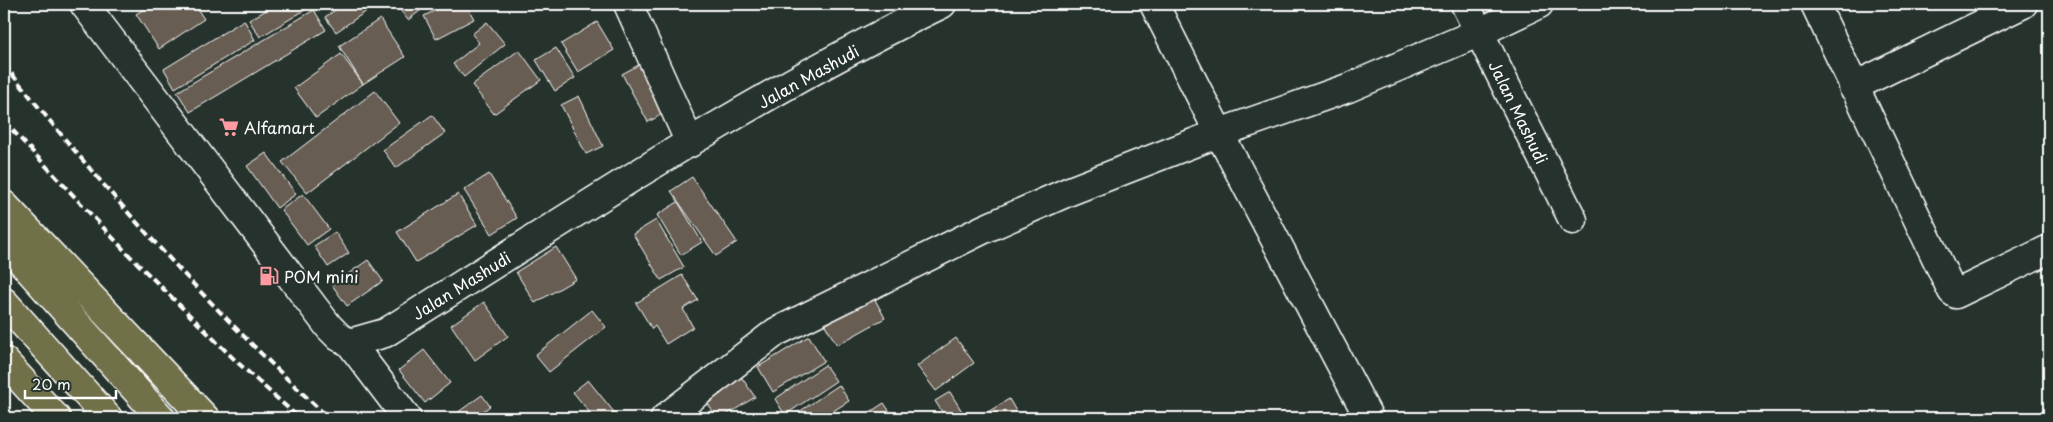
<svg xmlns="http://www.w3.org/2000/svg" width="2053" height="422" viewBox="0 0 2053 422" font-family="'Playpen Sans',sans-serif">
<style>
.building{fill:#675d52;stroke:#fff}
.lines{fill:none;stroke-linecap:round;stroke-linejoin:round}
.minor-casing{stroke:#fff;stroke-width:31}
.highway-casing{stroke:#fff;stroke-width:31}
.minor{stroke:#26332d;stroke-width:28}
.highway{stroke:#70704a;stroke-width:28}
.rail{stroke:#fff;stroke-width:4;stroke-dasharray:8 4;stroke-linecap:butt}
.labels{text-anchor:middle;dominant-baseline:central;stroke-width:4.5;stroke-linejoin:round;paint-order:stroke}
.street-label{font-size:16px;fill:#fff;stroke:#26332d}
.poi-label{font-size:16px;fill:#fff;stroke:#26332d;text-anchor:start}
</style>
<rect width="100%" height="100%" fill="#26332d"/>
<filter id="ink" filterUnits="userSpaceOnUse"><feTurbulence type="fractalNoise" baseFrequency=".02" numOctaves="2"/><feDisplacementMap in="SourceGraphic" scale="10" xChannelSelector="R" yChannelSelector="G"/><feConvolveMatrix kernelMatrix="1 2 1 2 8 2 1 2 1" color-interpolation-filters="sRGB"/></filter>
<g filter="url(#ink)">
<path class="building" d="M152,4H194L204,19L159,49L136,14Z
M277,4H315L260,37L249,20Z
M344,4H377L336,32L325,17Z
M398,4H429L408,20L396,5Z
M448,4H466L474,19L436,39L424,16Z
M314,10L326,30L190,112L177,92Z
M380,19L405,57L363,84L339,46Z
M244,20L255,40L175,88L164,69Z
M487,22L505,44L464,77L453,64L479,43L472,34Z
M597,22L614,50L578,72L561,44Z
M556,48L575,78L555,91L536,60Z
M519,50L541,80L494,114L472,85Z
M341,54L363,84L316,118L294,88Z
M646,61L672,109L648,122L622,74Z
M375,91L399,123L307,193L282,162Z
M579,96L603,146L586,154L561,105Z
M432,115L445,133L396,168L383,150Z
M266,153L296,194L277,208L247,166Z
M489,174L517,218L492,234L464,190Z
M692,177L737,242L716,256L671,191Z
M303,194L329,229L307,245L281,210Z
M458,194L477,225L416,262L397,232Z
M678,202L702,242L681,255L657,215Z
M656,220L684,267L661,280L633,234Z
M335,232L349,253L328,267L314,246Z
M556,247L576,279L535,303L516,272Z
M368,260L383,281L347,306L332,285Z
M682,275L698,300L683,309L693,327L666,344L655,326L652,329L636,303Z
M873,296L885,318L837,345L825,325Z
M484,302L508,336L475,360L451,325Z
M592,310L606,327L549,372L535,355Z
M809,336L824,361L773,392L758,367Z
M956,338L974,363L936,391L917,366Z
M424,350L450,383L425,403L399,370Z
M825,365L836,381L785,415L775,399Z
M740,375L755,397L722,418H717L705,399Z
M588,380L618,417L617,418H594L573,392Z
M839,385L849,401L822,418H790Z
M950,392L966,418H946L935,401Z
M482,395L490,406L474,418H450Z
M1009,399L1020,418H978Z
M884,403L894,418H861Z"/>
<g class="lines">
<defs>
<path id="minor" d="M84,4L329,327L339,337L350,343L385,333C567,219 749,97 942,4
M628,4L690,143
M1154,4L1219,133L1369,418
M1465,4L1573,220
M1815,4L1952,291L1956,294L2049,249
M1853,87L2023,4
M350,343L407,418
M665,418L776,332L984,229L1070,191L1219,133L1348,88L1480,32L1539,4"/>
<path id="highway" d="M4,205L205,418
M4,242L161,418
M4,302L108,418
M4,361L56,418"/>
</defs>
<use href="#minor" class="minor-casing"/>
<use href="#highway" class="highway-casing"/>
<use href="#minor" class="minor"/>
<use href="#highway" class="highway"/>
<path class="rail" d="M4,64C103,189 211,310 329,418
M4,121L127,253L237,362L299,418"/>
</g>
</g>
<defs>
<symbol id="supermarket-bare" viewBox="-9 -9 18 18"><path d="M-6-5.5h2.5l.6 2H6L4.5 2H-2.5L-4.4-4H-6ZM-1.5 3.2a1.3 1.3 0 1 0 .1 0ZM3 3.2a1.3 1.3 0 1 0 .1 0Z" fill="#ff9aa2" stroke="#26332d" stroke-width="2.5" paint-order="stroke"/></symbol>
<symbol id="fuel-bare" viewBox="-9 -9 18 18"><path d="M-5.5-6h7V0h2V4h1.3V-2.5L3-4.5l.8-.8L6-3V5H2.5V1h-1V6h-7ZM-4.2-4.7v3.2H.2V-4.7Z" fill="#ff9aa2" stroke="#26332d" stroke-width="2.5" paint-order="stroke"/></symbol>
</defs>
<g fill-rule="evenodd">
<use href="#supermarket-bare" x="215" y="113" width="28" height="28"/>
<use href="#fuel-bare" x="255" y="262" width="28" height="28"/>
</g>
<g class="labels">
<g class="street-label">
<text transform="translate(808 76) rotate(-29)">Jalan Mashudi</text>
<text transform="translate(1519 112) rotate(64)">Jalan Mashudi</text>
<text transform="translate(461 285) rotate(-32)">Jalan Mashudi</text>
</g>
<g class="poi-label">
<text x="244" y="127">Alfamart</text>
<text x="284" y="276">POM mini</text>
</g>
</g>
<rect width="2053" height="422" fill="none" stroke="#26332d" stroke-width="20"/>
<rect x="10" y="10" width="2033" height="402" fill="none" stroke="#fff" stroke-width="2" filter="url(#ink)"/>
<path d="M25 390v8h91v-8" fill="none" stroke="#ffffff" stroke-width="2.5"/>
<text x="32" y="390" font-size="15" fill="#ffffff" stroke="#26332d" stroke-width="4" paint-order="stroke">20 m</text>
</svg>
